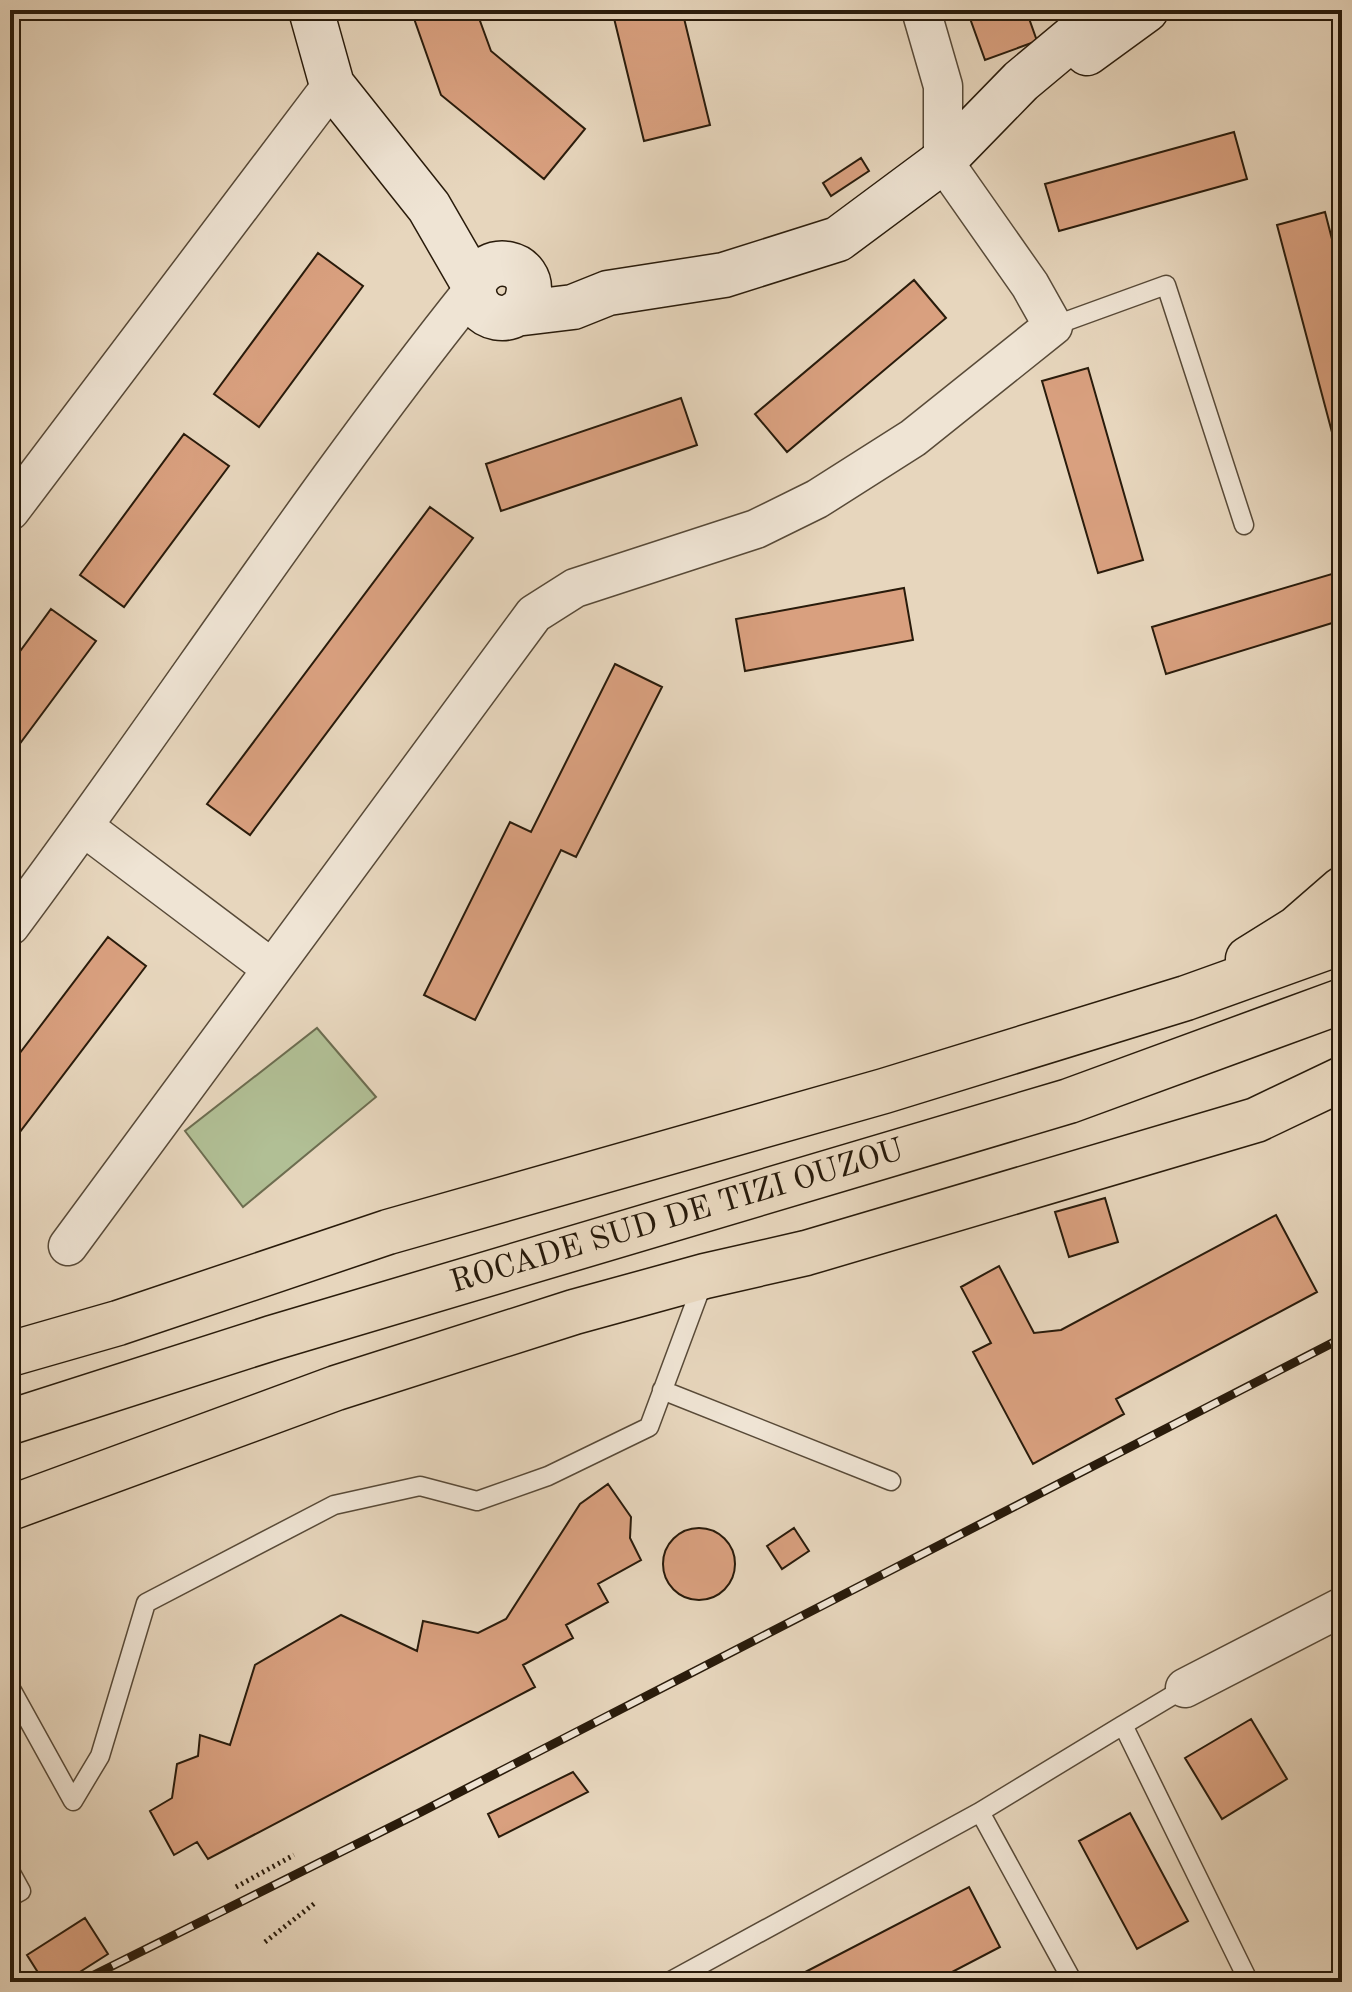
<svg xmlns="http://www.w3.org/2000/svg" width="1352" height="1992" viewBox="0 0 1352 1992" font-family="'Old Standard TT',serif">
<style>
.green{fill:#b1bf95;stroke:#6d6d50;stroke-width:2}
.building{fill:#d9a07f;stroke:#291b0b;stroke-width:2}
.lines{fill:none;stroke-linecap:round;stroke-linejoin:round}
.lane-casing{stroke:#584a38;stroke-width:21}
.street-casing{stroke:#584a38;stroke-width:41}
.secondary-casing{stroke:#291b0b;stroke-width:47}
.highway-casing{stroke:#291b0b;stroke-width:47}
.path{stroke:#291b0b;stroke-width:5;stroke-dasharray:2 4;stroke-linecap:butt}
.lane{stroke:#efe4d4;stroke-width:18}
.street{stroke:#efe4d4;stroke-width:38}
.secondary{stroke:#efe4d4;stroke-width:44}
.highway{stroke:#e7d6bd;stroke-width:44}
.rail-casing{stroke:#291b0b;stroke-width:9}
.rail{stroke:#efe4d4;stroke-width:6;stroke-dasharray:18;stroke-linecap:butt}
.labels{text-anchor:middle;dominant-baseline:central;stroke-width:8;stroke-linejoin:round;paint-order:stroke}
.street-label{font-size:32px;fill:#291b0b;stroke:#efe4d4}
</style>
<rect width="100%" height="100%" fill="#e7d6bd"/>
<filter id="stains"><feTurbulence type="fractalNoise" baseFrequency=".0025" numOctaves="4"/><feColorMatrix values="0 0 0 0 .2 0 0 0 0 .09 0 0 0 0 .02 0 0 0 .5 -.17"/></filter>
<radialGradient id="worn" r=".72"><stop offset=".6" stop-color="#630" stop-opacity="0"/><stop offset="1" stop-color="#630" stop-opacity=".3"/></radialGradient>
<path class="green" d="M317,1028L376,1097L243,1207L185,1131Z"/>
<path class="building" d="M411,10H476L491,51L585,129L544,179L441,95Z
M612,10H682L710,125L644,141Z
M967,10H1026L1037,41L985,60Z
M1234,132L1247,179L1059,231L1045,184Z
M861,158L869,171L831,196L823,183Z
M1325,212L1342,278V470L1277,225Z
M318,253L363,286L259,427L214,394Z
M914,280L946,318L787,452L755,414Z
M1088,368L1143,560L1098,573L1042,381Z
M681,398L697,445L501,511L486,464Z
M184,434L229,466L124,607L80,575Z
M430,507L473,538L250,835L207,804Z
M1342,571V620L1166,674L1152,627Z
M904,588L913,640L745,671L736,619Z
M51,609L96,641L10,757V665Z
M615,664L662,687L576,857L561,850L475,1020L424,995L510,822L531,832Z
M108,937L146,966L10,1145V1066Z
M1105,1198L1118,1242L1069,1257L1055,1212Z
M1276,1215L1317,1292L1116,1399L1124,1414L1033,1464L973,1352L991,1343L961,1287L999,1266L1034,1333L1061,1330Z
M608,1484L631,1517L630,1538L641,1560L598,1584L608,1602L566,1625L573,1638L523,1665L535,1687L208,1859L197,1842L174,1855L150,1811L172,1798L177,1764L198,1756L200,1735L230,1745L255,1665L341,1615L417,1651L423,1621L478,1633L506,1619L580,1504Z
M794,1528L809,1551L782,1569L767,1546Z
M663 1564a36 36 0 1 1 72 0a36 36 0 1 1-72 0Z
M1251,1719L1287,1779L1222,1819L1185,1758Z
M573,1772L588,1792L499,1837L488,1814Z
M1130,1813L1188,1921L1137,1949L1079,1841Z
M969,1887L1000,1947L933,1982H786Z
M85,1918L108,1954L64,1982H44L27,1955Z"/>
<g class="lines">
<defs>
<path id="lane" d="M1053,326L1166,285L1244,525
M662,1390L891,1481
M10,1687L73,1801L100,1756L146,1603L334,1505L420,1486L477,1501L548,1476L649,1427L703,1282
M1123,1725L1185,1688
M980,1812L1073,1982
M10,1871L21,1891L10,1897
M669,1982L980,1812L1123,1725L1249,1982"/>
<path id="street" d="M10,511L332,85
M84,827L271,968
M10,926C167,716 309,495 473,290
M68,1246L534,614L575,588L756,529L817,499L913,438L1053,326L1030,285L943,161V86L921,10
M1185,1688L1342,1607"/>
<path id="secondary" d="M311,10L332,85L429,207L474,285C470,323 521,330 528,296C536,261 486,250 474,285
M1087,53L1146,10
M515,314L573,307L608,293L724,275L838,239L943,161L1021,81L1106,10"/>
<g id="highway">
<path d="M1248,959L1296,929L1342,889"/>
<path d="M10,1354L118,1323L388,1232L884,1091L1186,998L1342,942"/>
<path id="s1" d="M10,1422L272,1338L1069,1101L1342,1001"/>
<path d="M10,1508L336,1388L574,1312L705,1276L806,1253L1256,1120L1342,1079"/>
</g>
</defs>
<use href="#lane" class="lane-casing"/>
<use href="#street" class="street-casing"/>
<use href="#secondary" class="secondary-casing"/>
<use href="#highway" class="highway-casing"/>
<path class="path" d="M236,1887L294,1855
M265,1942L315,1903"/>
<use href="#lane" class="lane"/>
<use href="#street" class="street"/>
<use href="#secondary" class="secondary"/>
<use href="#highway" class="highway"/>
<defs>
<path id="rail" d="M80,1982L421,1812L1342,1338"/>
</defs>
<use href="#rail" class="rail-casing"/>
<use href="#rail" class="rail"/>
</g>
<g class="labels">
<g class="street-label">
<text stroke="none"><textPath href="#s1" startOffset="698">ROCADE SUD DE TIZI OUZOU</textPath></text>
</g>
</g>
<rect width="1352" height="1992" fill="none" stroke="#e7d6bd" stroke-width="40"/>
<rect x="12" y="12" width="1328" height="1968" fill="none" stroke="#291b0b" stroke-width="4"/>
<rect x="20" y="20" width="1312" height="1952" fill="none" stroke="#291b0b" stroke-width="2"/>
<rect width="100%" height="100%" filter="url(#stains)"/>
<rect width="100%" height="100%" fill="url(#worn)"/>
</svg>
